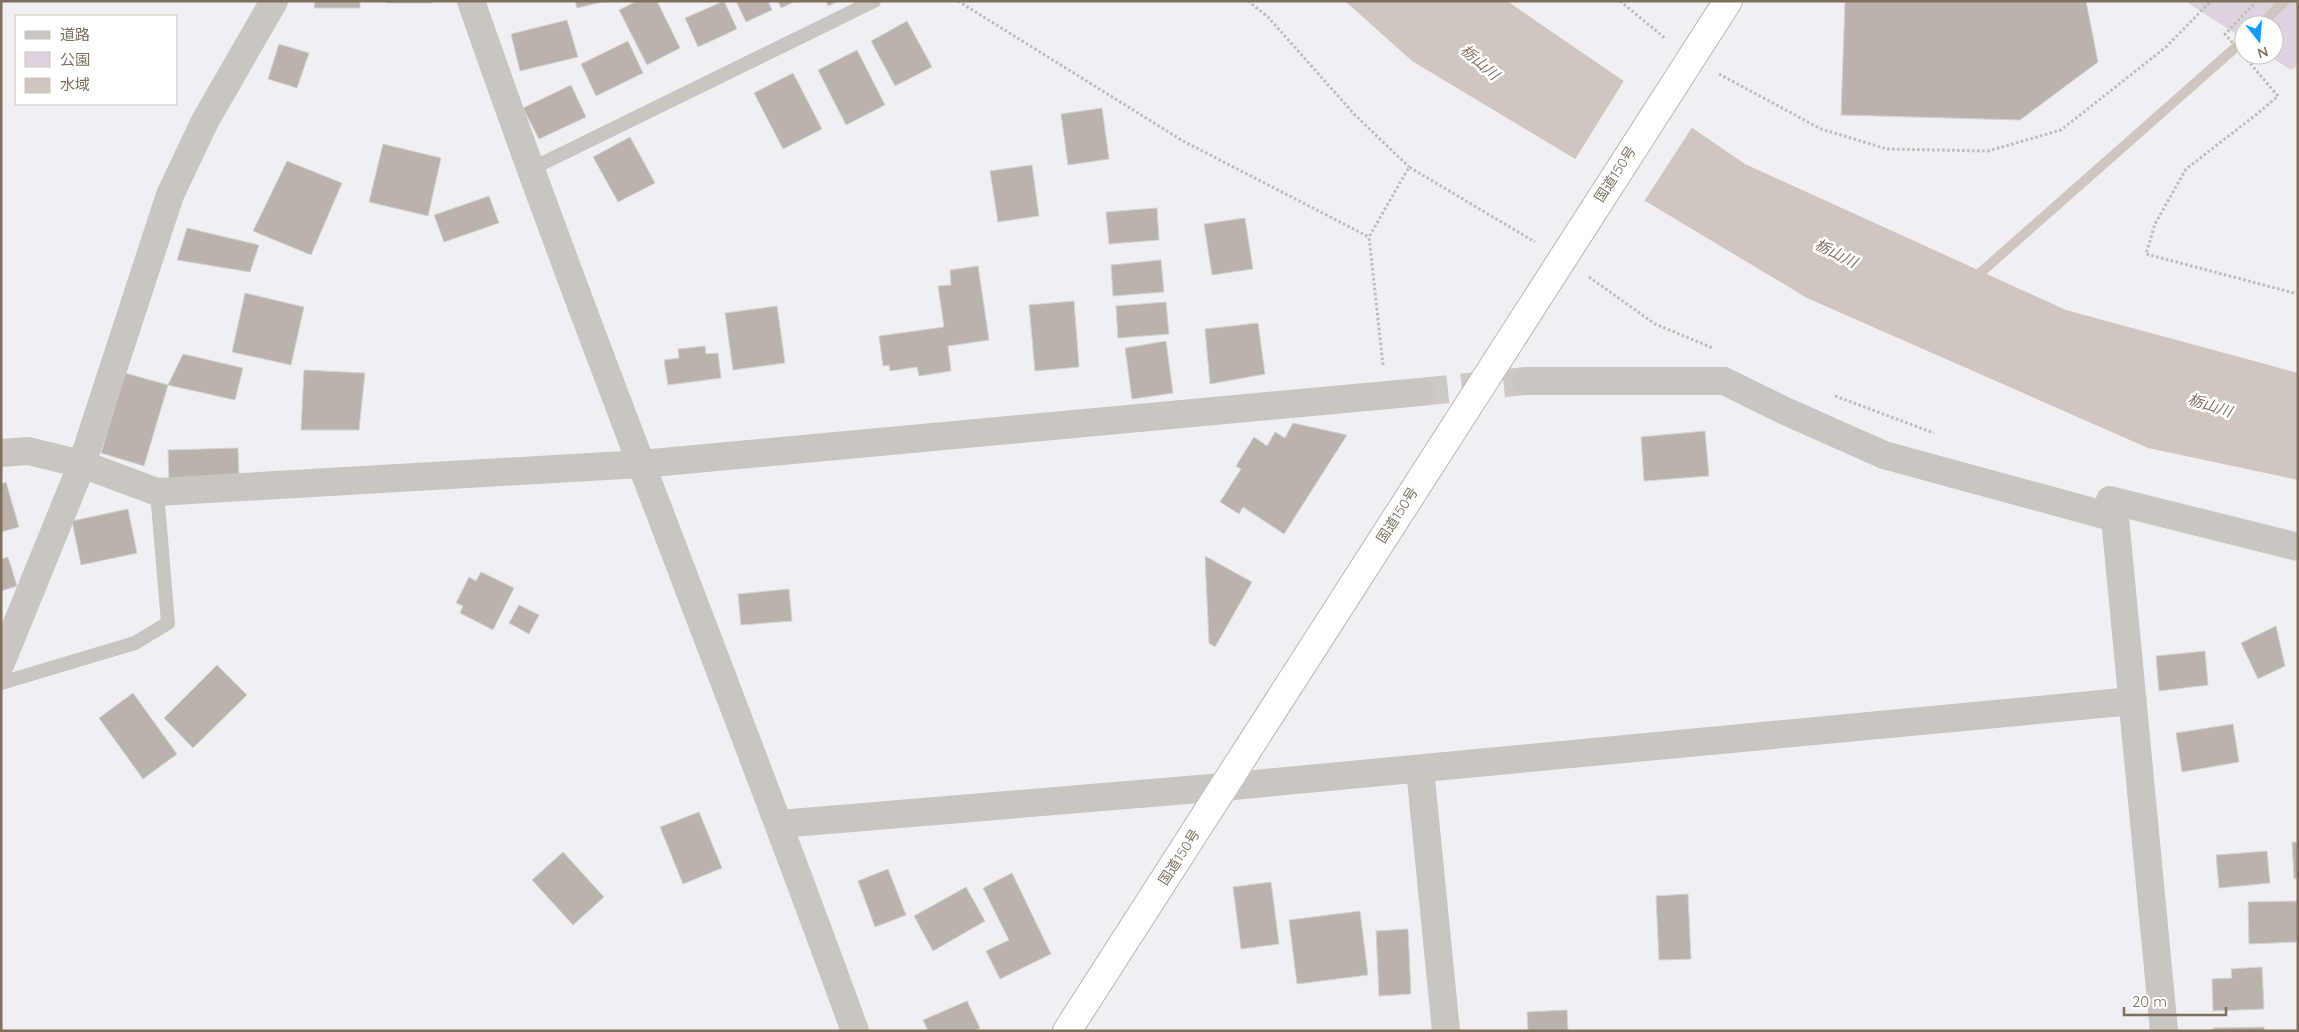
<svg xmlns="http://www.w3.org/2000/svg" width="2299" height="1032" viewBox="0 0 2299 1032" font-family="Quicksand,'Noto Sans JP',sans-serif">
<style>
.green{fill:#dcd3df}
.water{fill:#cfc6bf}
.pier{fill:#f0eff4}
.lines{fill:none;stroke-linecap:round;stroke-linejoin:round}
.stream{stroke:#cfc6bf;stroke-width:10}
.building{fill:#bab3ac;stroke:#d3d2d5}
.street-tunnel{stroke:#cec9c6;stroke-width:28;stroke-dasharray:28 14;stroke-linecap:butt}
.highway-casing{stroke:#bab7b3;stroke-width:30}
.path{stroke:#bfbdba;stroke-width:3;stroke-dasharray:2.5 2.5;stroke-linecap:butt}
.lane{stroke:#c9c5c1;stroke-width:14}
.street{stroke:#c9c5c1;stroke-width:28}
.highway{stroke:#fff;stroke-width:28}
.labels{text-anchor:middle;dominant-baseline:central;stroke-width:5;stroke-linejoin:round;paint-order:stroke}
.street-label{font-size:14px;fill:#7e705c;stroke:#fff}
.water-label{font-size:15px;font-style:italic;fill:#897160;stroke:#fff}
</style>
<rect width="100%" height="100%" fill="#f0eff4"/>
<path class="green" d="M2185,1H2298V65L2291,70L2268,55H2274V25H2244V39Z"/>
<path class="water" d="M1345,1H1507L1745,164L2066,310L2298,373V480L2148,448L1807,298L1412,61Z"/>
<path class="pier" d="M1625,79L1693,126L1643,203L1574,161Z"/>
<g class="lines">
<path class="stream" d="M2260,25L2285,1
M1971,281L2244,40"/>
</g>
<path class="building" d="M315,1H360V8H314Z
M386,1H432V3H386Z
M575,1H606L577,8Z
M637,1H657L680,48L647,65L619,10Z
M724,1L737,29L698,47L685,18Z
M736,1H768L772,10L746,22Z
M778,1H796L781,8Z
M826,1H839L828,6Z
M1845,1H2086L2098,62L2020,120L1841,115Z
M567,20L578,57L520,71L511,34Z
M907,21L932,67L895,86L871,41Z
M628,41L643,73L596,96L581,64Z
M279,44L309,53L297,88L268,79Z
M857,50L885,105L846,125L818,70Z
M793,73L822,129L783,149L754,93Z
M571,85L586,117L539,139L523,108Z
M1102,108L1109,159L1068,165L1061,114Z
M630,137L655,183L618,202L593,157Z
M383,144L441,158L428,216L369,202Z
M287,161L342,183L311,255L253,231Z
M1032,165L1039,216L998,222L990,171Z
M489,196L499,223L444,242L434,215Z
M1157,208L1159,240L1109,244L1106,212Z
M1245,218L1253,269L1212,275L1204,224Z
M187,228L259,245L250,272L177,260Z
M1161,260L1164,292L1113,296L1111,265Z
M978,266L989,340L948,346L951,371L919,376L917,367L890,371L889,365L883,366L879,336L944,327L938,286L951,285L950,270Z
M245,293L304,307L291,365L232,352Z
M1074,301L1079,367L1035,371L1029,305Z
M1166,302L1169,334L1118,338L1116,306Z
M777,306L785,363L733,370L725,313Z
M1258,323L1265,374L1210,384L1205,329Z
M1166,341L1173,393L1132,399L1125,348Z
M705,346L706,354L718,353L721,378L668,385L664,360L679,358L678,349Z
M183,354L243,368L235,400L168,385Z
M304,370L365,373L359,430H301Z
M125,373L168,385L144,466L101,453Z
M1293,423L1347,435L1284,534L1243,507L1239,514L1220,502L1241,469L1236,466L1254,437L1267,446L1275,432L1285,438Z
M1705,431L1709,476L1644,481L1641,437Z
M238,448L239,479L169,480L168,450Z
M6,482L19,527L1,532V484Z
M128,509L137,553L81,565L72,521Z
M1205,556L1252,582L1215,647L1209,643Z
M8,557L17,586L1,591V559Z
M481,572L514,588L493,630L460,613L463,606L456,603L469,577L476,581Z
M789,589L792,621L741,625L738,594Z
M519,605L539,615L529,634L509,623Z
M2276,626L2285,666L2258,679L2241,643Z
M2205,651L2208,685L2159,691L2156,656Z
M217,665L247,695L193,748L164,718Z
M133,693L177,754L143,779L99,718Z
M2233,724L2239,762L2182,772L2176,733Z
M699,812L722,868L683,884L660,827Z
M2292,842H2298V878L2294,879Z
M2267,851L2270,883L2219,888L2216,855Z
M563,852L604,897L573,925L532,880Z
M888,869L906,915L875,927L858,881Z
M1012,873L1051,954L1000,979L986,951L1009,940L983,888Z
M1271,882L1279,944L1241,949L1233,887Z
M966,887L985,921L933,951L914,916Z
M1688,894L1691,959L1659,960L1656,896Z
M2298,901V942L2249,944L2248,902Z
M1360,911L1368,975L1297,984L1289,920Z
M1408,929L1411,994L1379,996L1376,931Z
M2262,967L2264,1009L2213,1011L2212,979L2232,978L2231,969Z
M967,1001L980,1028L974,1031H928L923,1020Z
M1567,1010L1568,1031H1528L1527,1012Z
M2264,1027V1031H2213V1028Z"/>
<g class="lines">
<path class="street-tunnel" d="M1420,392L1526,381"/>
<defs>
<path id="highway" d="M1067,1031L1728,1"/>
</defs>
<use href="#highway" class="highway-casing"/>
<path class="path" d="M958,1L1183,141L1369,237
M1248,1L1268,17L1354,114L1409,167
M1620,1L1666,39
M2257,1L2225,34L2278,96L2257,114L2186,169L2155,224L2146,254L2298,294
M1719,74L1821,129L1887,149L1988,151L2061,130L2166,47L2211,1
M1589,277L1655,324L1713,348
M1383,365L1369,237L1409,167L1535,242
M1835,396L1934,433"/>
<path class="lane" d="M529,170L874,1
M1,683L135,643L168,623L157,492"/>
<path class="street" d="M471,1C591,347 730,686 855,1031
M1526,381H1724L1785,411L1884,455L2115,518
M1,453L28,451L82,464L157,492L641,464L1420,392
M1,663L82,464L170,195L205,121L274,1
M1420,769L1446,1031
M780,824L1223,787L2133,701
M2164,1031L2115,518L2110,500L2298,547"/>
<use href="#highway" class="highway"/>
</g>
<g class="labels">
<g class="street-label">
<text transform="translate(1615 174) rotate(-57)">国道150号</text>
<text transform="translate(1397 515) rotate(-57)">国道150号</text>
<text transform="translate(1179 857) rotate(-57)">国道150号</text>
</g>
<g class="water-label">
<text transform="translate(1480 62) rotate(41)">栃山川</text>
<text transform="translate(1836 253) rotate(27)">栃山川</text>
<text transform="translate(2210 405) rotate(18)">栃山川</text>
</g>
</g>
<rect width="2299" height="1032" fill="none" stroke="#7e705c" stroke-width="5"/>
<rect x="15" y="15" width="162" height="90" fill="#ffffff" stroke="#cbc6be"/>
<rect x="25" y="31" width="25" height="8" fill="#c9c5c1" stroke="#cbc6be"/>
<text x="60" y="40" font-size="15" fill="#7e705c">道路</text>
<rect x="25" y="52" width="25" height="15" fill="#dcd3df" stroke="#cbc6be"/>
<text x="60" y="65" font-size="15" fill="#7e705c">公園</text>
<rect x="25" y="78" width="25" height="15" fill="#cfc6bf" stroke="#cbc6be"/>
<text x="60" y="90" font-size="15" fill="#7e705c">水域</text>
<g transform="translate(2259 40) rotate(163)"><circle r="24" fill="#ffffff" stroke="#cbc6be"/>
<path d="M0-4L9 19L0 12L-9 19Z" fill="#0f9ef5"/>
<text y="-8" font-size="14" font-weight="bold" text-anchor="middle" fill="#7e705c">N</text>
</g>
<path d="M2124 1007v8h102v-8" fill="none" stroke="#7e705c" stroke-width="2.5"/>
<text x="2132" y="1007" font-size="15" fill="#7e705c" stroke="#ffffff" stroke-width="4" paint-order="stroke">20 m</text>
</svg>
